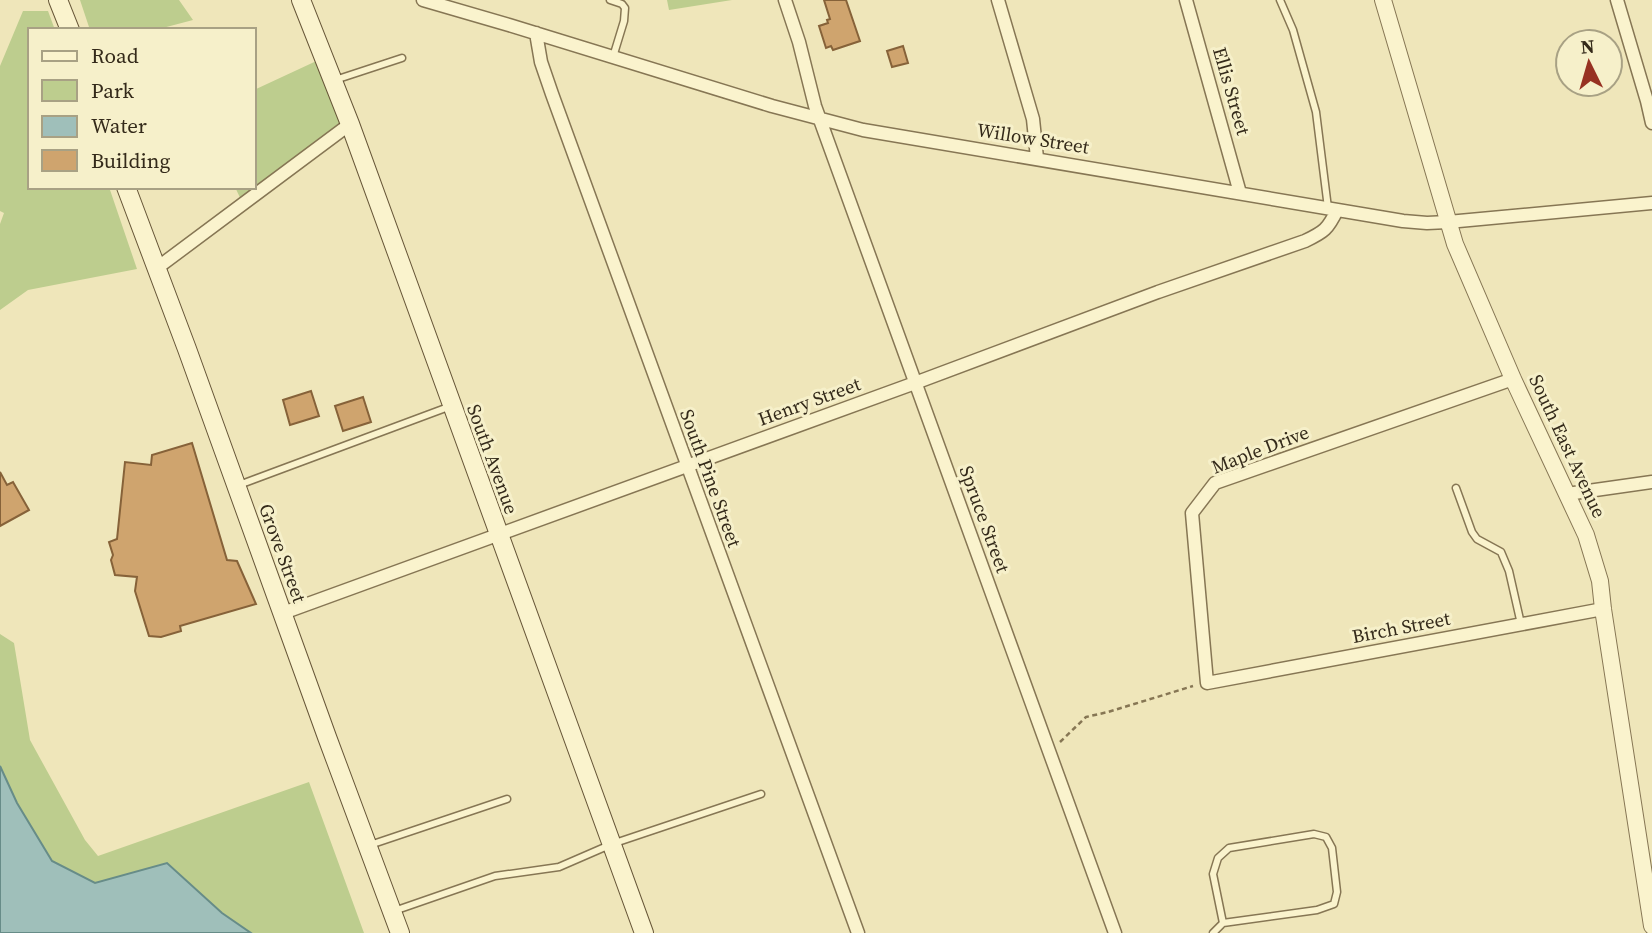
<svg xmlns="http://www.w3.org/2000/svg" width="1652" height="933" viewBox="0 0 1652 933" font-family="'Source Serif 4',serif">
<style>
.green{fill:#bdcd8e}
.water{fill:#9fbfba;stroke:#678c88;stroke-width:2}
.building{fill:#cfa46e;stroke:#866239;stroke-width:2}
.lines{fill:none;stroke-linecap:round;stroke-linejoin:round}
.service-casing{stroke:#867654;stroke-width:9}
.minor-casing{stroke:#867654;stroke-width:15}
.tertiary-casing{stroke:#867654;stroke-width:18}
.secondary-casing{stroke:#675638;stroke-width:20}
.path{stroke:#867654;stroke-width:2.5;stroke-dasharray:5 3.5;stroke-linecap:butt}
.service{stroke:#faf3cd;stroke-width:6}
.minor{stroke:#faf3cd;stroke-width:12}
.tertiary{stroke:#faf3cd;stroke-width:16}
.secondary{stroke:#faf3cd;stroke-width:18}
.labels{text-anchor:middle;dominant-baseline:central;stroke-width:6;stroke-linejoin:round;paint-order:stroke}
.street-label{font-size:19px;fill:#342a1a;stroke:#f6f0ca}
</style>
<rect width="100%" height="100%" fill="#efe6ba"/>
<path class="green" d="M80,0H179L193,20L155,30H90Z
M667,0H732L669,10Z
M23,11H48L55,30H30V187H109L137,269L28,290L0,310V224L4,213L0,211V66Z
M325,57L350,124L243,204L235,187H254V90Z
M0,634L14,643L30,740L85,840L98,856L309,782L364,933H251L222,913L167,864L94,883L52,861L17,803L0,766Z"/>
<path class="water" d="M0,766L17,803L52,861L95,883L167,863L222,913L251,933H0Z"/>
<path class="building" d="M824,0H846L860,41L833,50L831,46L826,48L819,26L828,23L827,20L830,19Z
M903,46L908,63L892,67L887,51Z
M311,391L319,416L290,425L283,400Z
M363,397L371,422L343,431L335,406Z
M192,443L227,560L237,561L256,604L180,626L181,631L161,637L149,636L135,591L137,577L115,575L111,560L113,555L109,542L117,539L125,462L151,465L152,455Z
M0,472L7,485L13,482L29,510L0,526Z"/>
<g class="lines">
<defs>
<path id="service" d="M610,0L622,4L625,8L624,21L613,57
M1280,0L1293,30L1316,112L1328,208
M335,80L402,58
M239,485L451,406
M1456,488L1472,532L1477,539L1501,552L1509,571L1521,624
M370,845L507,799
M394,911L495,876L559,867L612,844L761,794
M1213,933L1223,923L1317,910L1334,904L1337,892L1332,848L1326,837L1314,834L1229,848L1218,858L1213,874L1223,923"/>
<path id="minor" d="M423,0L509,25L772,106L863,130L1403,221L1427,223L1448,222L1652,203
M785,0L799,42L815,106L1115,933
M998,0L1033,119L1037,158
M1186,0L1240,193
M1617,0L1647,101L1652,123
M536,33L541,62L552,94L858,933
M157,268L350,124
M1513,379L1215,483L1192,513L1207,683L1603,609
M1567,494L1652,482
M283,613L915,383L1158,292L1305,241C1324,232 1328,229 1337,210"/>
<path id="tertiary" d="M1383,0L1455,244L1513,379L1586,535L1600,581L1603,609L1652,926"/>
<path id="secondary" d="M58,0L70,30
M301,0L350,124L644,933
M126,187L187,349L327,737L400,933"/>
</defs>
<use href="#service" class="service-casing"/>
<use href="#minor" class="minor-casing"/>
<use href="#tertiary" class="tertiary-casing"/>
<use href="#secondary" class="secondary-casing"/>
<path class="path" d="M1060,742L1086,717L1108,712L1193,686"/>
<use href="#service" class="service"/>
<use href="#minor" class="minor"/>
<use href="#tertiary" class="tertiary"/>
<use href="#secondary" class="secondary"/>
</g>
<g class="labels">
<g class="street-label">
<text transform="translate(1232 91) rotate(74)">Ellis Street</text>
<text transform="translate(1033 138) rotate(9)">Willow Street</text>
<text transform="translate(809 401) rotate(-20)">Henry Street</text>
<text transform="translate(1568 446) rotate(65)">South East Avenue</text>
<text transform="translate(1260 449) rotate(-21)">Maple Drive</text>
<text transform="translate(493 459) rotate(70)">South Avenue</text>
<text transform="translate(711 478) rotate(70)">South Pine Street</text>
<text transform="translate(985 519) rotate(70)">Spruce Street</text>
<text transform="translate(283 553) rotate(70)">Grove Street</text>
<text transform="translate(1401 627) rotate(-11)">Birch Street</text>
</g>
</g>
<rect x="28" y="28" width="228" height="161" fill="#f6f0ca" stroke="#a8a184" stroke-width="2"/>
<rect x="42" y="51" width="35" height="10" fill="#faf3cd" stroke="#a8a184" stroke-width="2"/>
<text x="91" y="63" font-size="21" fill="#342a1a">Road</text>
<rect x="42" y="80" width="35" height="21" fill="#bdcd8e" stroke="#a8a184" stroke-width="2"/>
<text x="91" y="98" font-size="21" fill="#342a1a">Park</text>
<rect x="42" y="116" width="35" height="21" fill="#9fbfba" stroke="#a8a184" stroke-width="2"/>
<text x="91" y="133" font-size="21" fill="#342a1a">Water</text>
<rect x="42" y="150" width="35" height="21" fill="#cfa46e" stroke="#a8a184" stroke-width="2"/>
<text x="91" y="168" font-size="21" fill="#342a1a">Building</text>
<g transform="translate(1589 63) rotate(355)"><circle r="33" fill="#f6f0ca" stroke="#a8a184" stroke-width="2"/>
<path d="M0-5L12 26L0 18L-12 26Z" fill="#973222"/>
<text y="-10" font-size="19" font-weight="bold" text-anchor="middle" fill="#342a1a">N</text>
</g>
</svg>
